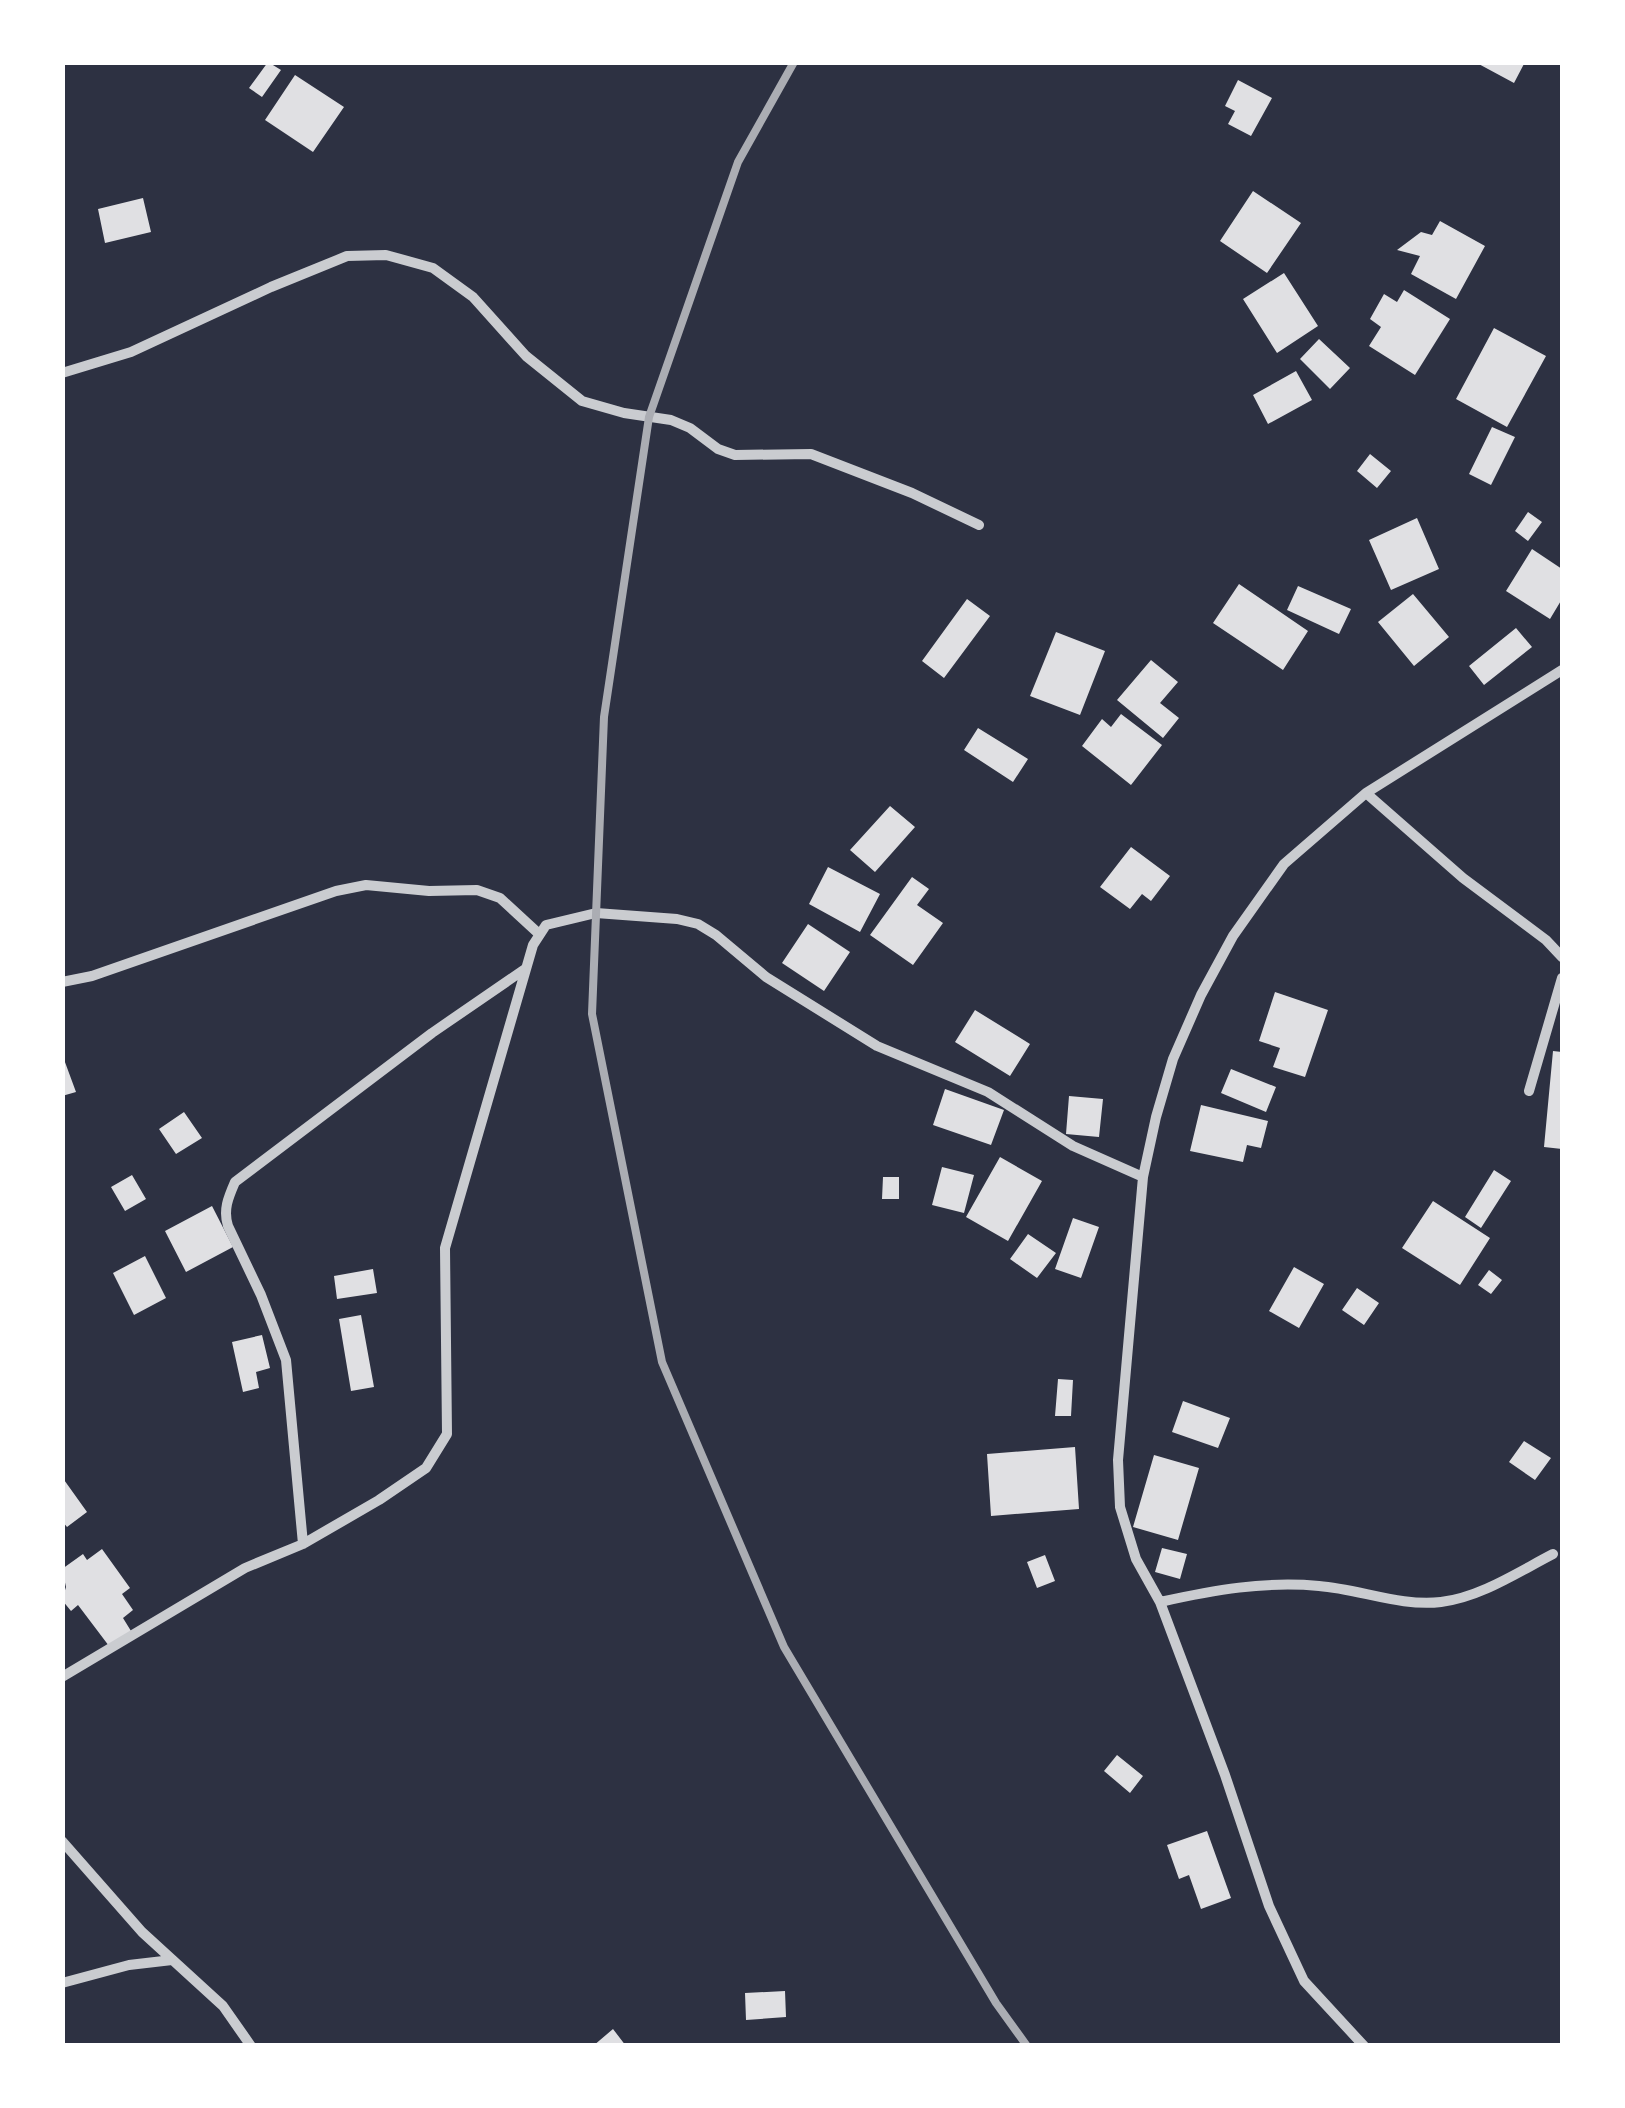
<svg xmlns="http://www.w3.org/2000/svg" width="1625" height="2108" viewBox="0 0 1625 2108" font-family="'PT Sans',sans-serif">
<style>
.building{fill:#e0e0e3}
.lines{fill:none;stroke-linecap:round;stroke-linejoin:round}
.minor{stroke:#caccd0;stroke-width:10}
.rail{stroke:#abadb3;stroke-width:8}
</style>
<rect width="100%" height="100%" fill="#2d3142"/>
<path class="building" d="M268,62L281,70L262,97L249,88Z
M1475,62H1525L1514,83Z
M295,75L344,107L313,152L265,120Z
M1238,80L1272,98L1251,136L1228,124L1235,111L1225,106Z
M1253,191L1301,223L1267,273L1220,241Z
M143,198L151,232L105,243L98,209Z
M1440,221L1485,246L1456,299L1411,274L1420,256L1397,250L1421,232L1432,235Z
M1284,273L1318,326L1277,353L1243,299Z
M1404,290L1450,319L1415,375L1369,346L1381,327L1370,319L1384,294L1397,302Z
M1494,328L1546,356L1507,427L1456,399Z
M1319,339L1350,368L1330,389L1300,359Z
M1296,371L1312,400L1268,424L1253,395Z
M1492,427L1515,437L1491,485L1469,474Z
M1370,454L1391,471L1377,488L1357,471Z
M1528,512L1542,522L1528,541L1515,531Z
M1417,518L1439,569L1391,590L1369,540Z
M1532,549L1562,569V599L1550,619L1506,591Z
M1239,584L1308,631L1283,670L1213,623Z
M1298,586L1351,609L1339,634L1287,610Z
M1413,594L1449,637L1414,666L1378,622Z
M967,599L990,616L944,678L922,661Z
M1516,628L1532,647L1484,685L1469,666Z
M1056,632L1105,651L1080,715L1030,696Z
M1151,660L1178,682L1160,703L1179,718L1163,738L1117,700Z
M1121,714L1162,745L1131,785L1082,746L1102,719L1111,727Z
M978,728L1028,759L1013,782L964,750Z
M890,806L915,827L875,872L850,850Z
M1131,847L1170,876L1151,901L1142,894L1130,909L1100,887Z
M828,867L880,894L860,932L809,904Z
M912,877L929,889L917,905L943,923L913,965L870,935Z
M808,924L850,952L824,991L782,963Z
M1275,992L1328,1010L1305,1077L1273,1067L1280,1048L1259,1041Z
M975,1010L1030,1044L1010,1076L955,1042Z
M1553,1051L1562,1052V1149L1544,1147Z
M62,1054L76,1092L62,1096Z
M1231,1069L1276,1087L1266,1112L1221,1093Z
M945,1089L1004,1110L991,1145L933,1125Z
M1069,1096L1103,1099L1099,1137L1066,1134Z
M1201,1105L1268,1121L1261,1148L1247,1145L1243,1162L1190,1151Z
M184,1112L202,1138L176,1154L159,1129Z
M1000,1157L1042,1181L1008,1241L966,1217Z
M942,1167L974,1175L964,1213L932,1205Z
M1494,1170L1511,1181L1481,1228L1465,1217Z
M132,1175L146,1199L125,1211L111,1187Z
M883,1177H899V1199H882Z
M1433,1201L1490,1238L1460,1285L1402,1248Z
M212,1206L233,1247L186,1272L165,1231Z
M1073,1218L1099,1227L1081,1278L1055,1269Z
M1028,1234L1056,1253L1037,1278L1010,1259Z
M145,1256L166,1298L134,1315L113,1273Z
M1294,1267L1324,1284L1299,1328L1269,1311Z
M373,1269L377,1293L337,1299L334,1276Z
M1489,1270L1502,1280L1491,1294L1478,1285Z
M1357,1288L1379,1303L1364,1325L1342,1310Z
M361,1315L374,1387L351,1391L339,1319Z
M262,1335L270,1368L256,1372L259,1388L243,1392L232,1342Z
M1058,1379L1073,1380L1071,1416H1055Z
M1183,1401L1230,1418L1218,1448L1172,1432Z
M1524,1441L1551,1458L1535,1480L1509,1462Z
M1075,1447L1079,1509L991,1516L987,1454Z
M1154,1455L1199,1468L1178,1540L1133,1527Z
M62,1477L87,1512L67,1527L62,1521Z
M1162,1548L1187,1554L1180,1579L1155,1572Z
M102,1549L130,1588L122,1594L133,1610L123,1618L131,1631L109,1646L78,1605L71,1611L62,1600L66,1587L62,1569L83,1554L87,1560Z
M1045,1555L1055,1581L1037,1588L1027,1562Z
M1117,1755L1143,1776L1130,1793L1104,1771Z
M1207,1831L1231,1898L1201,1909L1189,1875L1179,1879L1167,1845Z
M785,1991L786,2017L746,2020L745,1993Z
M613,2029L626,2046H593Z"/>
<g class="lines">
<path class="minor" d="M62,373L131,352L271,287L347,256L386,255L433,268L473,297L526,356L582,401L624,413L671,420L690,428L718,449L735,455L811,454L912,493L979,525
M1366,793L1463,878L1546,940L1562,957
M62,982L92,976L336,891L366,885L429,891L477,890L500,898L538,933
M1529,1091L1562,978
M303,1544L286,1360L261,1295L228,1226C223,1210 228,1198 235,1182L432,1033L525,969
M1160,1602C1214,1590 1264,1581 1319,1586C1359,1589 1401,1607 1441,1602C1481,1597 1518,1572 1553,1554
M62,1677L245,1568L303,1544L379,1500L426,1468L447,1434L445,1248L533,945L546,925L596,913L677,919L698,924L716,935L766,977L877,1046L988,1092L1073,1146L1143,1177
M62,1841L142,1932L223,2006L251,2046
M62,1983L129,1965L172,1960
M1364,2046L1304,1981L1269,1906L1225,1775L1160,1602L1136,1559L1120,1507L1118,1460L1143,1177L1156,1117L1173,1059L1201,995L1233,936L1284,864L1366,793L1562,670"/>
<path class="rail" d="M794,62L738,162L649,417L604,717L592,1014L662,1362L784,1647L996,2003L1027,2046"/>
</g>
<rect width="1625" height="2108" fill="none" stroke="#ffffff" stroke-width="130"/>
</svg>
